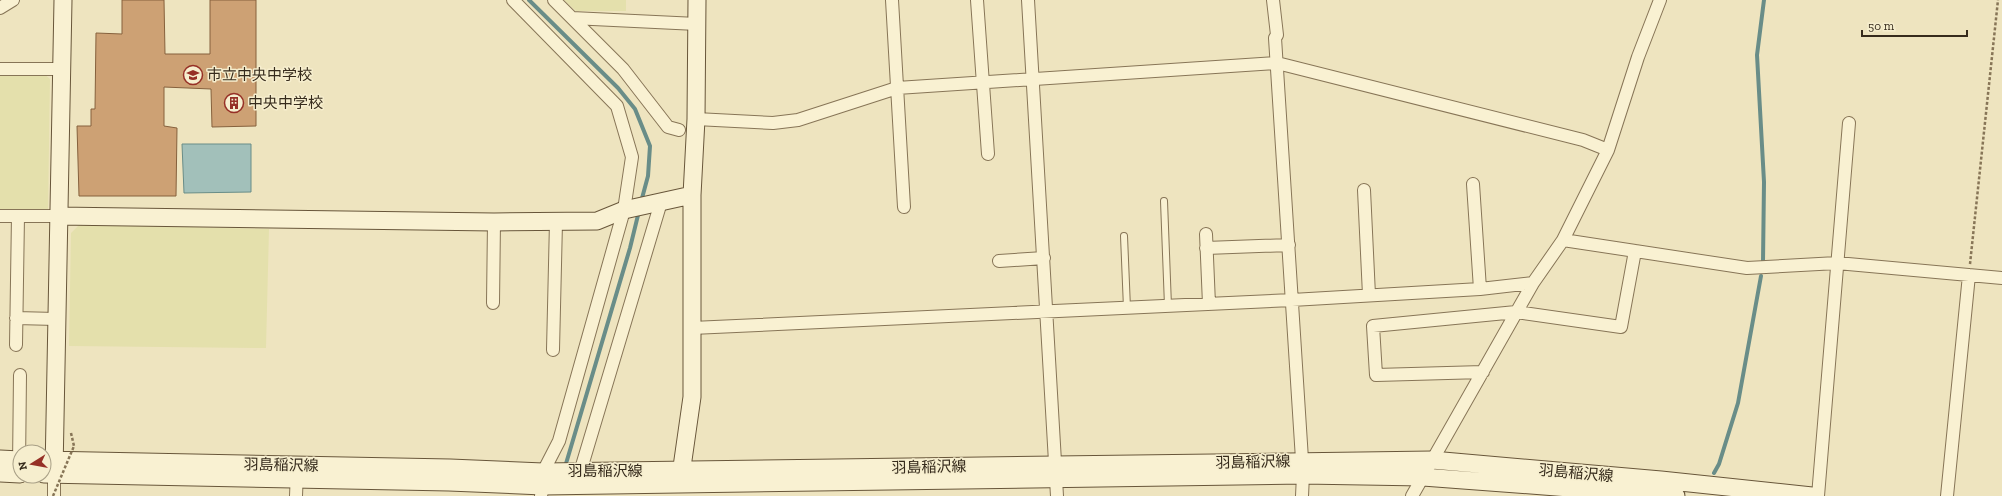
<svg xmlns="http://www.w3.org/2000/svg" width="2002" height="496" viewBox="0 0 2002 496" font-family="'Zilla Slab','Noto Sans JP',serif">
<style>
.farmland{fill:#e4e0ac}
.water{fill:#a2c0ba;stroke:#698d88}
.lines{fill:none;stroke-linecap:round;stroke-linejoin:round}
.stream{stroke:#698d88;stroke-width:4}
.building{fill:#cda174;stroke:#86613d}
.lane-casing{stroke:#877557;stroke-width:8}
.street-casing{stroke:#877557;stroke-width:14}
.secondary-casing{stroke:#68563a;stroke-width:19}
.path{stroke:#877557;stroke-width:2.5;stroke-dasharray:3 2;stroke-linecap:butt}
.lane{stroke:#f9f1d2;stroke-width:6}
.street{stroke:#f9f1d2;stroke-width:12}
.secondary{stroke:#f9f1d2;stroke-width:17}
.path-bridge{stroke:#877557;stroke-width:2.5;stroke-dasharray:3 2;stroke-linecap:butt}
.labels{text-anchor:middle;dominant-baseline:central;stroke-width:3;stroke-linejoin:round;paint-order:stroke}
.poi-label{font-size:15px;fill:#362b1c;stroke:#f6eece;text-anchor:start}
.street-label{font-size:15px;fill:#362b1c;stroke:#f6eece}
</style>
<rect width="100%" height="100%" fill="#eee4bf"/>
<path class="farmland" d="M564,0H626V11H576Z
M0,73H43L50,79L48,212H0Z
M80,224L269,229L266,348L69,346L71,233Z"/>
<path class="water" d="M182,144H251V192L184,193Z"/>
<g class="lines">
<path class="stream" d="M529,0L618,88L635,109L650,146L648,176L641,202
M1763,262L1764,182L1757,55L1764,0
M565,467L630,248L639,211
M1714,473L1719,464L1738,403L1761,276"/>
</g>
<path class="building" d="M122,0H164L165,54H210V0H256V126L212,127L211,89L164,87V126L177,128L176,196H79L77,126H91V109H95L96,33L122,34Z"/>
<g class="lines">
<defs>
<path id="lane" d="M1164,201L1168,306
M1124,236L1127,308"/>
<path id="street" d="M513,0L617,106L632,157L624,210L559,441L543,472V486L541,496
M554,0L572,18L697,24
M892,0L904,207
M977,0L988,154
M1028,0L1057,496
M1273,0L1277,35L1275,38L1303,475L1302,496
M0,8L13,0
M572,18L623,69L668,127L679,130
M0,69H62
M696,119L773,123L798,120L897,88L1277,63L1583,140L1608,150
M1473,184L1480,289
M1364,190L1369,295
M0,216H58
M1206,234L1209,304
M1563,240L1747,268L1837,263L2002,278
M1206,248L1289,245
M999,261L1044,258
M493,303L494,222
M16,318L56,319
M692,328L1292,300L1480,289L1533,283
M16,345L18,216
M553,350L556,222
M1483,372L1376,375L1373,326L1516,312L1621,327L1635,251
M19,466L20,375
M54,475V496
M578,479L661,202
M296,496L297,471
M1412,496L1533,283L1563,240L1608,150L1638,57L1660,0
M1818,496L1849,123
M1947,496L1969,275"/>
<path id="secondary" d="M58,216L494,222L597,221L624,210L692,195
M0,459L20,460
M44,460L450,468L543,472L1432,460L1661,480L1812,496
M54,472L63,0
M0,473L20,474
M44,474L449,482L543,486L1303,475L1423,477L1676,496
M680,481L692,397V195L696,119L697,0"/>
</defs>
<use href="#lane" class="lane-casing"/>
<use href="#street" class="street-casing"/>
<use href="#secondary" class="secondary-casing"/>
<path class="path" d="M1970,264L1998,0
M71,433L74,446"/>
<use href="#lane" class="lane"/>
<use href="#street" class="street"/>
<use href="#secondary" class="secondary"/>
<path class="path-bridge" d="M53,496L74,446"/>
</g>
<defs>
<symbol id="school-ring" viewBox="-11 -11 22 22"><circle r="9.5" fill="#f6eece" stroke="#963026" stroke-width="1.5"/><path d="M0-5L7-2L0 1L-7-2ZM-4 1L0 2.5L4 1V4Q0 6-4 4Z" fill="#963026"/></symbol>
<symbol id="building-ring" viewBox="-11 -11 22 22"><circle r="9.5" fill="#f6eece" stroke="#963026" stroke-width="1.5"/><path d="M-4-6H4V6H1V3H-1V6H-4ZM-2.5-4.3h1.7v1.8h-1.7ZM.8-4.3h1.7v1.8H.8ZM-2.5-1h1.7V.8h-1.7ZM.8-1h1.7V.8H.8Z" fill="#963026"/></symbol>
</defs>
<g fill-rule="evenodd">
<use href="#school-ring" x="182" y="64" width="22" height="22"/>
<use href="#building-ring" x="223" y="92" width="22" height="22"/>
</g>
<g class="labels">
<g class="poi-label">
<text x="207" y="75">市立中央中学校</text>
<text x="248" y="103">中央中学校</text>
</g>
<g class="street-label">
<text transform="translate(1253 462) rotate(-1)">羽島稲沢線</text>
<text transform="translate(281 465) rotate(1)">羽島稲沢線</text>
<text transform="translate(929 467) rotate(-1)">羽島稲沢線</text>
<text x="605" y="471">羽島稲沢線</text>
<text transform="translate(1576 473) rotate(5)">羽島稲沢線</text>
</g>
</g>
<g transform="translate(32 464) rotate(259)"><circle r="19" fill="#f6eece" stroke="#a9a087"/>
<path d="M0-3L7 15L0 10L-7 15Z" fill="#963026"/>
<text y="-6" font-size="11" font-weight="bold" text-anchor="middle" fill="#362b1c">N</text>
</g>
<path d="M1862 30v6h105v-6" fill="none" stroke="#362b1c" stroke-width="2"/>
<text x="1868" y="30" font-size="12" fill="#362b1c" stroke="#f6eece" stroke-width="3" paint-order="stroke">50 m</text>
</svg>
